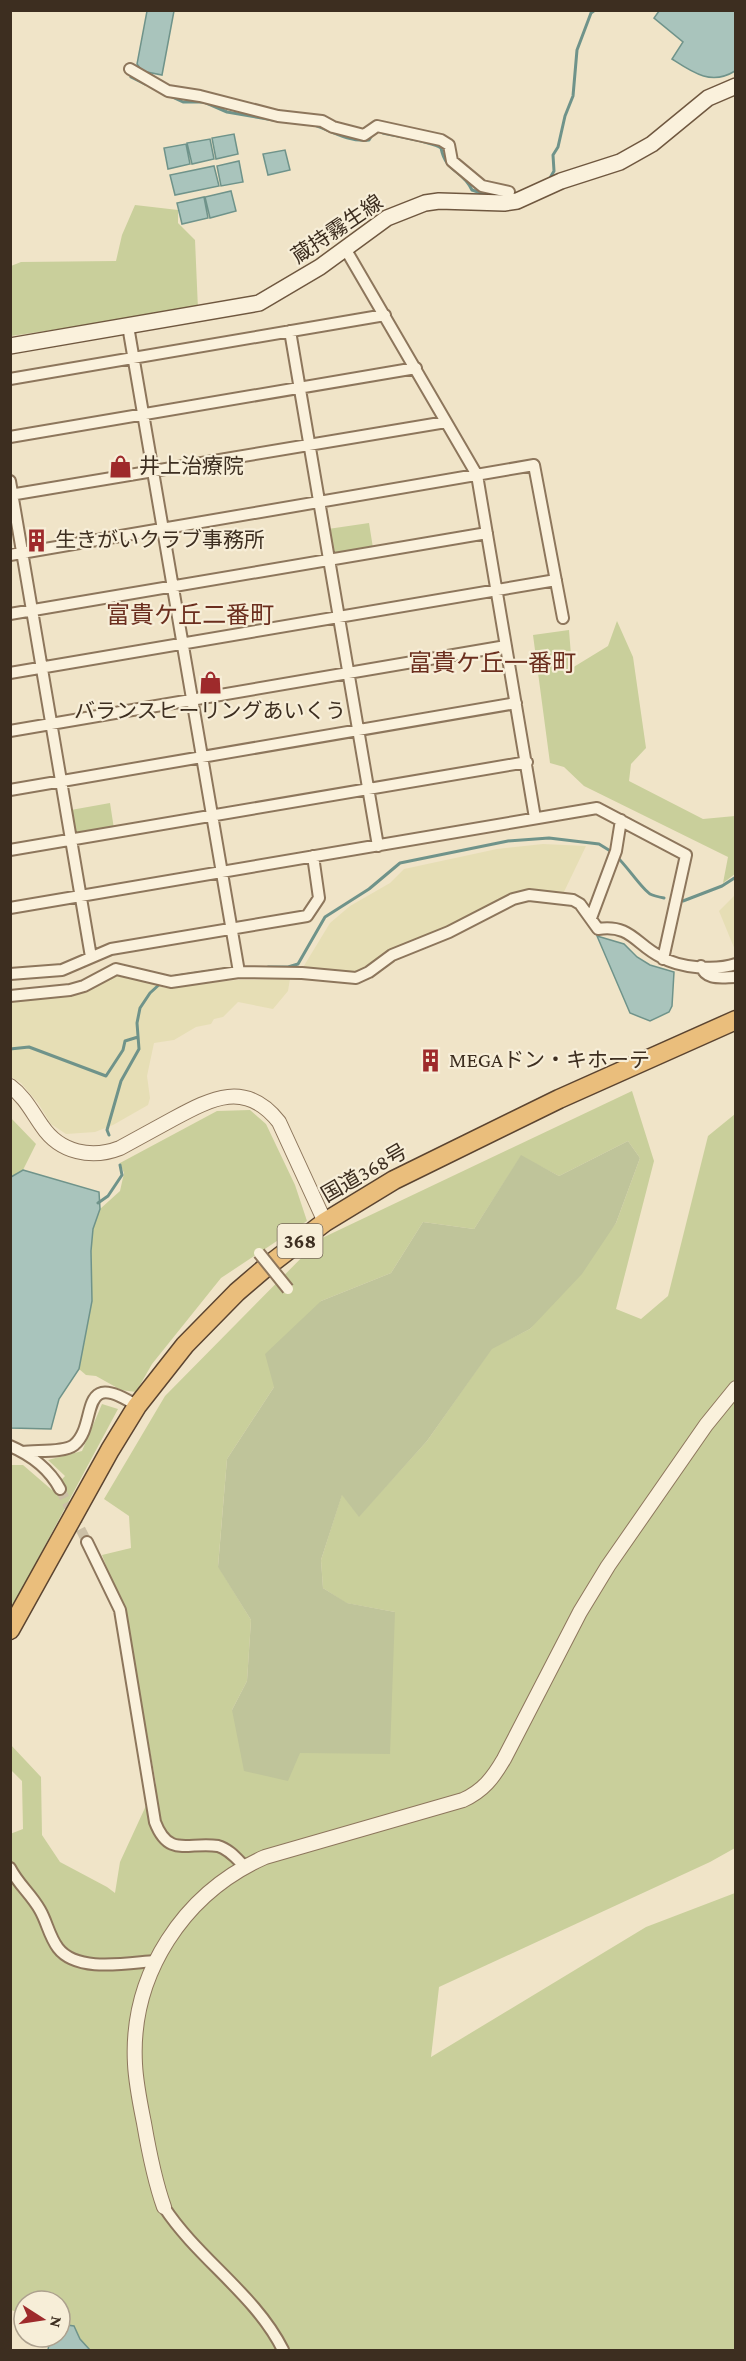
<svg xmlns="http://www.w3.org/2000/svg" width="746" height="2361" viewBox="0 0 746 2361" font-family="'Crimson Pro','Noto Sans JP',serif">
<style>
.farmland{fill:#e6deb5}
.green{fill:#c9cf9b;fill-rule:evenodd}
.cemetery{fill:#bfc49a}
.water{fill:#a9c4bc;stroke:#6f938a;stroke-width:1.5}
.lines{fill:none;stroke-linecap:round;stroke-linejoin:round}
.stream{stroke:#6f938a;stroke-width:3}
.minor-tunnel{stroke:#ccc0a6;stroke-width:10;stroke-dasharray:10 5;stroke-linecap:butt}
.minor-casing{stroke:#8d765c;stroke-width:14}
.tertiary-casing{stroke:#8d765c;stroke-width:16}
.secondary-casing{stroke:#6f573f;stroke-width:18}
.trunk-casing{stroke:#5b4430;stroke-width:21}
.minor{stroke:#faf1dc;stroke-width:10}
.tertiary{stroke:#faf1dc;stroke-width:14}
.secondary{stroke:#faf1dc;stroke-width:15}
.trunk{stroke:#eabe7c;stroke-width:18}
.minor-bridge-casing{stroke:#8d765c;stroke-width:14;stroke-linecap:butt}
.minor-bridge{stroke:#faf1dc;stroke-width:10}
.labels{text-anchor:middle;dominant-baseline:central;stroke-width:4.5;stroke-linejoin:round;paint-order:stroke}
.shield{fill:#f7eed8;stroke:#756857;stroke-width:1.5}
.shield-label{font-size:20px;font-weight:bold;fill:#3d2e20}
.street-label{font-size:21px;fill:#3d2e20;stroke:#f7eed8}
.poi-label{font-size:21px;fill:#3d2e20;stroke:#f7eed8;text-anchor:start}
.quarter-label{font-size:24px;fill:#6b2e1e;stroke:#f7eed8}
</style>
<rect width="100%" height="100%" fill="#f0e4c8"/>
<path class="farmland" d="M543,844L586,846L562,896L533,892L382,954L361,971L348,976L302,969L330,923L350,906L390,883L404,869L497,849Z
M735,895L736,950H735L719,911Z
M121,973L165,988L236,980L290,979L288,991L273,1009L238,1002L223,1017L214,1019L211,1024L196,1027L174,1040L154,1043L147,1076L150,1098L148,1105L113,1125L95,1132L66,1134L51,1124L38,1103L21,1083L11,1077L10,1000H28L79,992L94,987Z"/>
<path class="green" d="M135,205L178,210V223L195,240L198,309L11,336V266L21,262L116,261L122,235Z
M369,523L373,548L337,554L331,551L328,529Z
M617,621L633,657L646,748L631,764L629,781L703,819L735,816V874L723,883L728,857L584,786L564,767L550,763L533,635L569,630L572,668L608,646Z
M110,803L114,829L79,835L74,831L71,810Z
M632,1091L654,1161L616,1309L641,1319L668,1296L708,1136L735,1114V1848L710,1862L439,1987L431,2057L646,1927L735,1893V2350H90L80,2339L74,2326L60,2324V2301H24V2314L11,2310L10,1834L23,1829L22,1781L11,1770L10,1744L41,1777L42,1835L60,1862L107,1887L115,1893L120,1862L156,1784L126,1619L102,1555L131,1548L129,1516L104,1499L165,1396L320,1239ZM628,1141L640,1158L616,1223L530,1329L492,1348L427,1441L359,1516L342,1494L321,1560L323,1588L346,1603L395,1612L299,1753L232,1710L247,1681L251,1620L218,1566L227,1459L274,1387L321,1301L391,1273L423,1222L474,1229L521,1156L559,1176Z
M250,1110L266,1124L295,1185L307,1221L221,1278L152,1364L136,1392L121,1390L96,1376L86,1375L79,1369L92,1301L91,1251L93,1229L100,1209L120,1191L124,1173L120,1163L217,1111Z
M10,1117L36,1144L23,1170L11,1177Z
M102,1404L118,1409L11,1609V1465H23L52,1490L65,1476L48,1460L82,1451Z"/>
<path class="cemetery" d="M628,1141L640,1158L616,1223L582,1274L530,1329L492,1349L427,1441L359,1517L342,1495L321,1560L323,1588L347,1603L395,1612L390,1754L300,1753L288,1781L244,1771L232,1710L247,1681L251,1620L218,1567L227,1459L274,1387L265,1354L321,1301L391,1273L423,1222L474,1229L521,1155L559,1176Z"/>
<path class="water" d="M147,11H174L162,75L142,71L137,64Z
M659,11H735V71C711,86 692,72 672,59L683,42L654,18Z
M234,134L238,154L216,159L212,138Z
M210,139L214,159L192,164L187,143Z
M186,144L190,164L168,169L164,148Z
M285,150L290,170L268,175L263,154Z
M239,161L243,182L221,186L217,166Z
M214,166L219,186L175,195L170,175Z
M231,191L236,211L210,218L205,197Z
M204,197L208,218L182,224L177,203Z
M597,936L624,944L637,957L650,965L674,972L672,1006L669,1012L650,1021L630,1013Z
M23,1170L99,1192L100,1209L93,1229L91,1251L92,1301L79,1369L59,1399L51,1429L11,1428V1177Z
M60,2324L74,2326L80,2339L90,2350H48L50,2337H60Z"/>
<g class="lines">
<path class="stream" d="M131,77L145,84
M170,96L183,102H204L227,112L279,121
M315,125C333,132 349,142 369,140L372,135
M383,133C396,136 433,142 441,148C446,173 462,169 472,190L490,196
M550,178L554,171L553,155L558,147L565,116L573,96L577,50L591,13L595,10
M617,857C627,866 641,888 650,894C654,896 659,897 664,898
M683,901L722,886L736,877
M268,967H288L298,964L325,917L369,889L400,863L508,841L549,838L599,844L612,852
M176,976L225,969
M10,1049L29,1047L106,1076L123,1050L125,1041L138,1037
M109,1135L107,1130L121,1081L139,1049L137,1023L140,1008L150,993L162,982
M98,1203L108,1196L122,1175L120,1165"/>
<path class="minor-tunnel" d="M60,1489L87,1542"/>
<defs>
<path id="minor" d="M130,69L168,91L200,96L278,116L322,121L333,127L364,135L377,126L441,140L449,145L452,161L482,186L509,192
M346,250L477,475L535,818
M128,326L239,972
M290,331L378,846
M10,379L385,315
M10,437L416,368
M10,481L91,957
M10,495L446,422
M10,555L534,465L563,618
M10,614L487,533
M10,673L556,580
M10,731L506,646
M10,790L516,703
M10,850L527,762
M10,908L597,808L686,855L663,959
M591,918L616,851L621,820
M701,966C706,981 722,977 736,977
M10,974L62,970L111,949L307,916L319,898L313,856
M10,996L70,990L84,986L116,969L171,982L239,972L302,973L356,978L369,972L392,955L449,932L513,899L529,895L573,900L580,904L598,929C631,924 636,945 661,957C680,968 715,971 736,964
M10,1446C31,1455 50,1470 60,1489
M23,1452C35,1450 64,1453 74,1445C99,1425 76,1366 137,1406
M87,1542L120,1610L155,1822C169,1859 189,1841 218,1846C229,1849 237,1859 244,1866
M10,1868C18,1884 31,1894 40,1910C47,1922 49,1936 58,1948C77,1973 127,1963 155,1961
M164,2207C198,2259 255,2294 283,2350"/>
<path id="tertiary" d="M10,1086C25,1097 32,1112 42,1126C60,1153 92,1159 120,1148C138,1138 155,1129 173,1119C212,1098 246,1080 279,1122L325,1222
M164,2207C154,2179 149,2152 144,2123C140,2103 136,2084 135,2064C130,1974 184,1893 265,1857L463,1800C483,1791 493,1778 504,1759L580,1612L608,1566L706,1425L736,1388"/>
<path id="secondary" d="M10,346L259,303L320,267L387,218L425,203L439,201L504,203L517,201L561,181L620,162L652,144L708,98L736,86"/>
<path id="trunk" d="M10,1630L110,1450L137,1406L185,1345L237,1292L265,1268L325,1222L394,1180L559,1099L736,1020"/>
</defs>
<use href="#minor" class="minor-casing"/>
<use href="#tertiary" class="tertiary-casing"/>
<use href="#secondary" class="secondary-casing"/>
<use href="#trunk" class="trunk-casing"/>
<use href="#minor" class="minor"/>
<use href="#tertiary" class="tertiary"/>
<use href="#secondary" class="secondary"/>
<use href="#trunk" class="trunk"/>
<defs>
<path id="minor-bridge" d="M259,1253L288,1289"/>
</defs>
<use href="#minor-bridge" class="minor-bridge-casing"/>
<use href="#minor-bridge" class="minor-bridge"/>
</g>
<defs>
<symbol id="shop-bare" viewBox="-9 -9 18 18"><path d="M-5-2.5h2.3a2.7 3.5 0 0 1 5.4 0H5L5.5 6h-11ZM-1.5-2.5h3a1.5 2.3 0 0 0-3 0Z" fill="#9e2a2b" stroke="#f7eed8" stroke-width="2.5" paint-order="stroke"/></symbol>
<symbol id="building-bare" viewBox="-9 -9 18 18"><path d="M-4-6H4V6H1V3H-1V6H-4ZM-2.5-4.3h1.7v1.8h-1.7ZM.8-4.3h1.7v1.8H.8ZM-2.5-1h1.7V.8h-1.7ZM.8-1h1.7V.8H.8Z" fill="#9e2a2b" stroke="#f7eed8" stroke-width="2.5" paint-order="stroke"/></symbol>
</defs>
<g fill-rule="evenodd">
<use href="#shop-bare" x="104" y="450" width="33" height="33"/>
<use href="#building-bare" x="20" y="524" width="33" height="33"/>
<use href="#shop-bare" x="194" y="666" width="33" height="33"/>
<use href="#building-bare" x="414" y="1044" width="33" height="33"/>
</g>
<g class="labels">
<rect class="shield" x="277.5" y="1224" width="45" height="34" rx="4.5"/>
<g class="shield-label">
<text x="300" y="1241">368</text>
</g>
<g class="street-label">
<text transform="translate(337 229) rotate(-34)">蔵持霧生線</text>
<text transform="translate(364 1173) rotate(-30)">国道368号</text>
</g>
<g class="poi-label">
<text x="139" y="466">井上治療院</text>
<text x="55" y="540">生きがいクラブ事務所</text>
<text x="210" y="711" text-anchor="middle">バランスヒーリングあいくう</text>
<text x="449" y="1060">MEGAドン・キホーテ</text>
</g>
<g class="quarter-label">
<text x="190" y="614">富貴ケ丘二番町</text>
<text x="492" y="662">富貴ケ丘一番町</text>
</g>
</g>
<rect width="746" height="2361" fill="none" stroke="#3d2e20" stroke-width="24"/>
<g transform="translate(42 2319) rotate(102)"><circle r="28" fill="#f7eed8" stroke="#ada18e" stroke-width="1.5"/>
<path d="M0-4.5L10 22L0 15L-10 22Z" fill="#9e2a2b"/>
<text y="-9" font-size="16" font-weight="bold" text-anchor="middle" fill="#3d2e20">N</text>
</g>
</svg>
